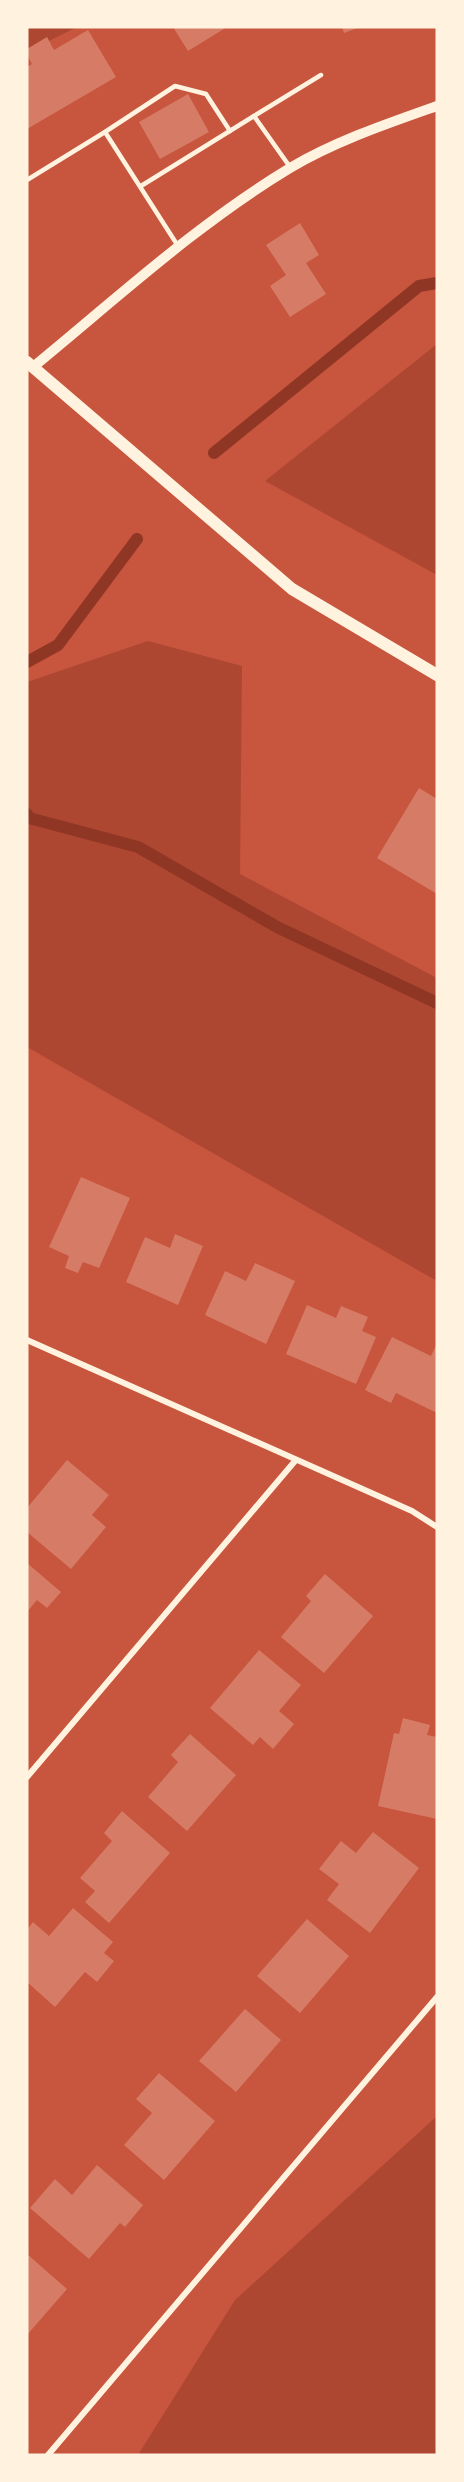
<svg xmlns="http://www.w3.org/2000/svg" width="464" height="2482" viewBox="0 0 464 2482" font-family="'Golos Text',sans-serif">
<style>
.green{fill:#ae4732}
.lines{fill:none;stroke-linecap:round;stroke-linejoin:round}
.stream{stroke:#8f3625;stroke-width:12}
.building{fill:#d67c66}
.service{stroke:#fff3e0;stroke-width:4.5}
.minor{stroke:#fff3e0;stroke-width:6}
.tertiary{stroke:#fff3e0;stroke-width:10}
.secondary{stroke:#fff3e0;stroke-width:12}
</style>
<rect width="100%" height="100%" fill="#c8553d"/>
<g class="green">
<path d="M27,27h50l-50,25z"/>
<path d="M437,344v231l-172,-94z"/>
<path d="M148,641l94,25 -2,208 197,104v303l-410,-234v-365z"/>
<path d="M437,2116v339h-299l97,-155z"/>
</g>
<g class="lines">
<g class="stream">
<path d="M214,453l205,-167 18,-3"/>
<path d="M27,662l31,-17 79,-106"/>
<path d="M27,814l2,4 109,29 139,80 160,76"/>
</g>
</g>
<g class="building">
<path d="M173,27h54l-39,24z"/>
<path d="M342,27h18l-16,6z"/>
<path d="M88,30l28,47 -89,52v-62l5,-3 -5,-9v-6l20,-12 7,13z"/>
<path d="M188,94l21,38 -49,27 -21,-37z"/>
<path d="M300,223l19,32 -13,8 20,31 -36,23 -20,-31 16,-11 -20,-30z"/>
<path d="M419,788l18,11v95l-60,-36z"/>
<path d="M81,1177l49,21 -31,70 -16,-6 -5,11 -13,-5 4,-12 -20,-9z"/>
<path d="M175,1234l28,12 -25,59 -52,-23 19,-45 25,11z"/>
<path d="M255,1263l40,18 -29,63 -61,-29 20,-44 21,10z"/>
<path d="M307,1305l29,13 5,-12 27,11 -6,14 14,6 -20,47 -70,-30z"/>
<path d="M392,1337l39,19 6,-13v70l-41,-20 -5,10 -26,-13z"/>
<path d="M67,1460l42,35 -17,20 14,12 -35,42 -44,-37v-24z"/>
<path d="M27,1563l34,29 -14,16 -10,-8 -10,12z"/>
<path d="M325,1574l48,42 -49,57 -43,-36 30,-36 -5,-5z"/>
<path d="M259,1650l42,35 -22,26 15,13 -21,25 -13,-12 -7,8 -43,-37z"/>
<path d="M403,1718l27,7 -3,10 10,2v82l-59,-13 16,-73 5,1z"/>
<path d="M190,1734l46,41 -49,56 -39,-34 30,-35 -7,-7z"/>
<path d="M122,1811l48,42 -61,70 -24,-21 10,-11 -15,-13 32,-37 -8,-8z"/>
<path d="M373,1832l46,36 -49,65 -43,-33 12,-16 -20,-15 22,-28 15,12z"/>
<path d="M73,1908l40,34 -9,11 10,8 -17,21 -12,-10 -30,35 -28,-25v-52l6,-8 16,14z"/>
<path d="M307,1919l42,37 -49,57 -43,-37z"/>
<path d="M245,2009l36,31 -45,52 -37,-31z"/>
<path d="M159,2073l56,48 -51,59 -40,-35 28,-32 -16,-14z"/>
<path d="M97,2165l46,40 -18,22 -5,-4 -31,36 -59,-51 25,-29 17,16z"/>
<path d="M27,2254l40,35 -40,46z"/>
</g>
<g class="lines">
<g class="service">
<path d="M254,116l67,-41"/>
<path d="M105,132l70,-46 31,8 24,37"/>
<path d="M27,180l78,-48 73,114"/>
<path d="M141,186l113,-70 36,51"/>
</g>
<g class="minor">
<path d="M27,1340l385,171 25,16"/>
<path d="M27,1777l268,-316"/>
<path d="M48,2455l389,-458"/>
</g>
<path class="tertiary" d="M33,367c83,-68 164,-143 257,-199 46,-27 96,-44 147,-62"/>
<path class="secondary" d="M27,362l265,227 145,86"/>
</g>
<rect width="464" height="2482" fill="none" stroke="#fff3e0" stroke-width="57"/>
</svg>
